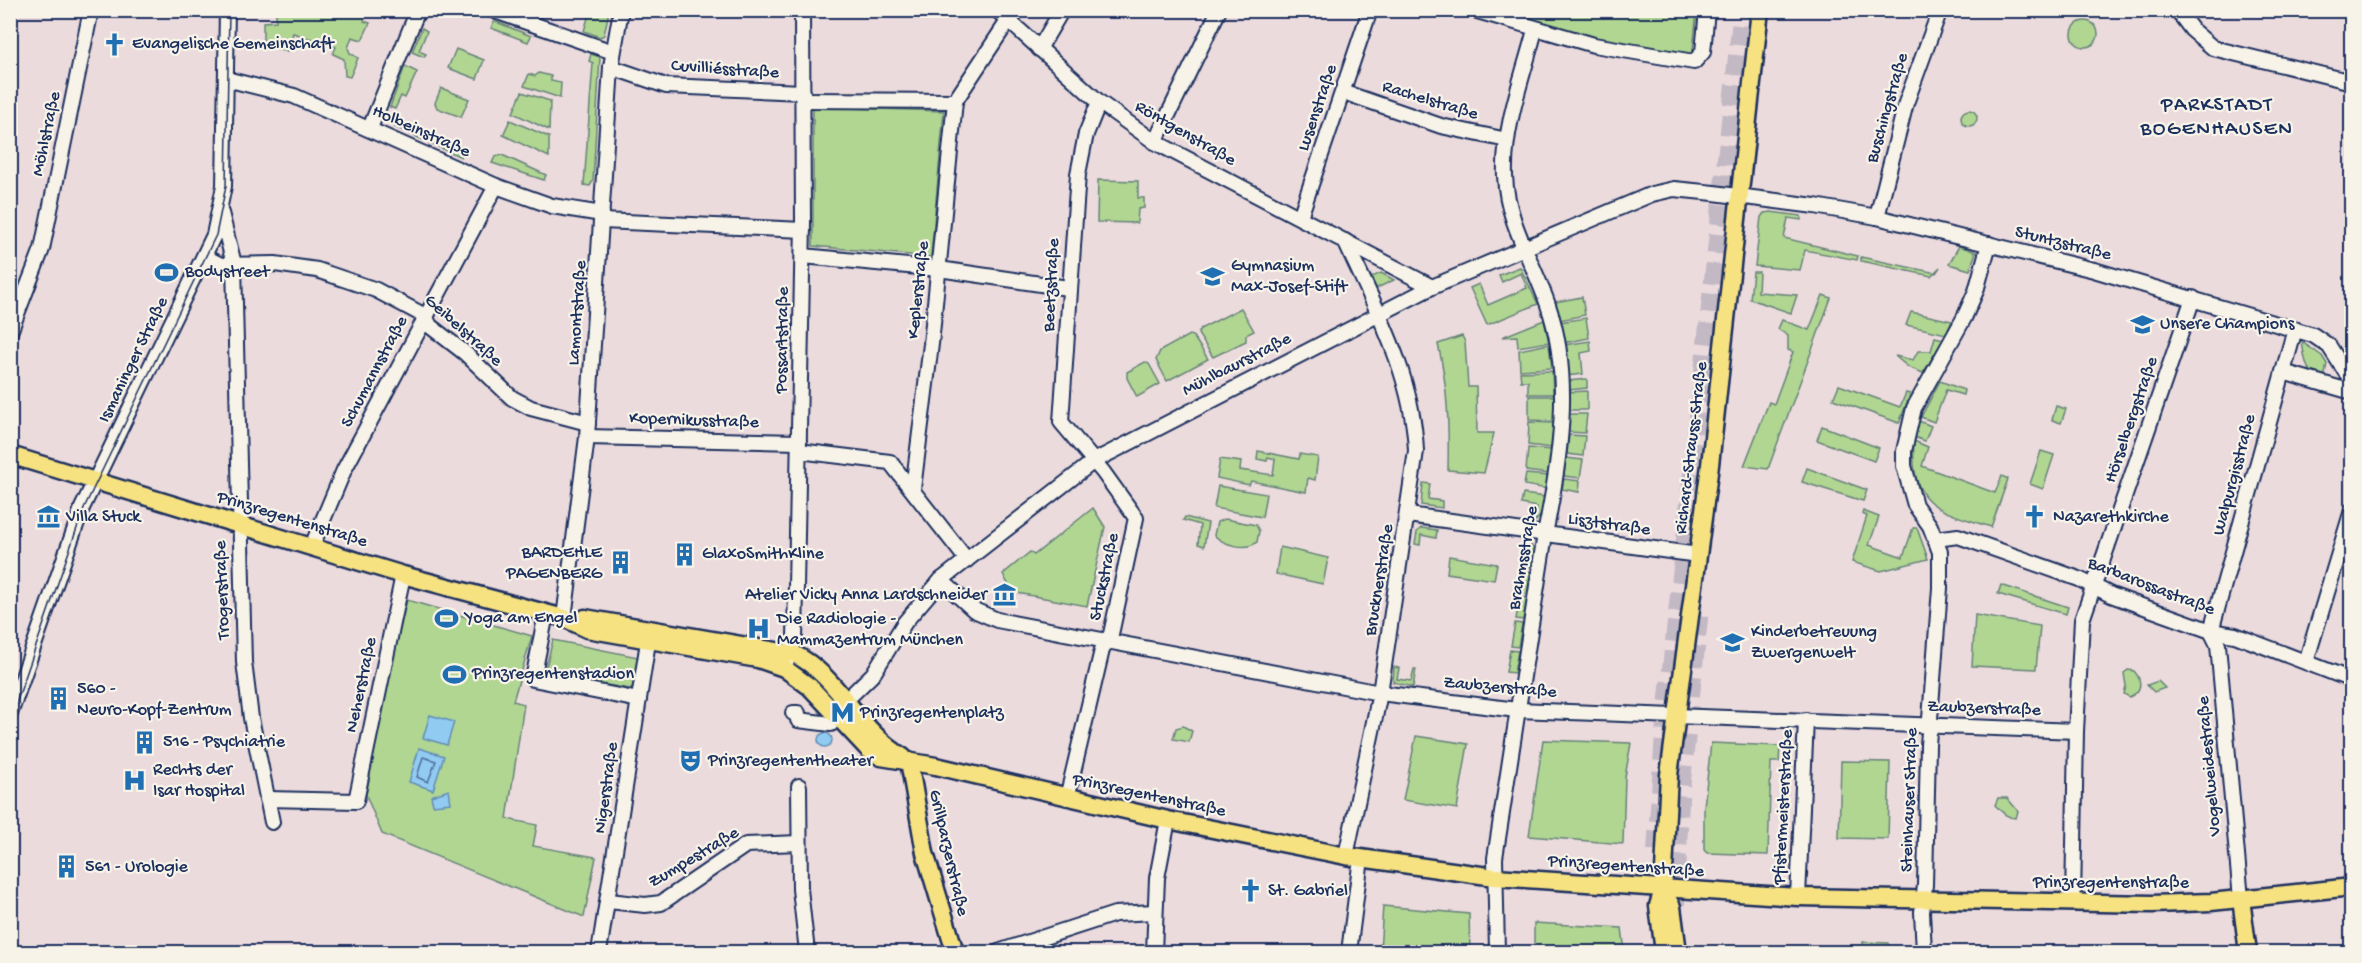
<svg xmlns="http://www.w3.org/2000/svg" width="2362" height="963" viewBox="0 0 2362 963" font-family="'Gochi Hand',sans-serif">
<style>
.green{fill:#b0d692;stroke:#668278;stroke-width:1.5}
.water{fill:#92cbf1;stroke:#628db6;stroke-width:1.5}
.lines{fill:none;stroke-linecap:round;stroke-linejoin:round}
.shore{stroke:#4b6d99;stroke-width:1.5}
.highway-tunnel{stroke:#c2b9c4;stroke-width:20;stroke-dasharray:20 10;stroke-linecap:butt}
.minor-casing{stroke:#1b2f5e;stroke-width:18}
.major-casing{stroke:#1b2f5e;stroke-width:21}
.minor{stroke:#f7f3e8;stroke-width:14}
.major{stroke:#f7e281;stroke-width:16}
.tram{stroke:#1b2f5e;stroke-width:1.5}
.labels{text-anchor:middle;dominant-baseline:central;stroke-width:4.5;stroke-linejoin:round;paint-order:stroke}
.poi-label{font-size:18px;fill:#1b2f5e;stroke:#f7f3e8;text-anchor:start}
.street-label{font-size:18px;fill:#1b2f5e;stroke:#f7f3e8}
.quarter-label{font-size:21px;letter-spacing:1.5px;fill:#1b2f5e;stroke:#f7f3e8}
</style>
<rect width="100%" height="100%" fill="#ecdbdd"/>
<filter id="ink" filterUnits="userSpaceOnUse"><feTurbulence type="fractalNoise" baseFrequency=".0167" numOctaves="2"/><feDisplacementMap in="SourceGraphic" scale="12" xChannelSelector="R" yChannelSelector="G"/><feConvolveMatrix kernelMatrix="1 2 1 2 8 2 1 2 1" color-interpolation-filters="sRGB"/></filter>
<g filter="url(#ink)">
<g class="green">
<path d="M368,10l-4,11 6,2 -8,17 -10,-3 -4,11 2,5 8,5 -8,19 -5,-1 -1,-17 -11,-5 3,-7 -43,-14 -6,18 -24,-6v-23l13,-1v-10z"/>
<path d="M590,11h19l-5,24 -4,2 -16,-6z"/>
<path d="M1488,11h209l-5,49 -91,-16z"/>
<circle cx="2085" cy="34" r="13"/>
<path d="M494,21l37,15 -3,6 -37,-14z"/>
<path d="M422,28l5,3 -8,20 7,3 -2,3 -12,-5z"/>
<path d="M456,49l28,11 -7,19 -29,-11z"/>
<path d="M591,54l9,3 -7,124 -3,5 -6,-1 9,-122 -4,-2z"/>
<path d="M405,66l12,6 -12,26 -4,-2 -6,13 -5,-2z"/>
<path d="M539,73l12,3v5l10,2 -1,15 -36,-12 5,-12 6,2z"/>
<path d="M441,88l28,11 -8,18 -24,-9 -2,-5z"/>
<path d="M522,92l28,9 -1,29 -36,-17z"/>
<path d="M813,107l131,4 -13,146 -118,-11z"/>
<circle cx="1969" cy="118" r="8"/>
<path d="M397,120l69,29 -5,8 -66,-30z"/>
<path d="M510,120l39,17v20l-46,-22z"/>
<path d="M502,155l44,20 -2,5 -52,-17 3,-6z"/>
<path d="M1098,180l40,1v17h6v10l-6,1 -1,14 -40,-1z"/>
<path d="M1771,212l30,4v4l-13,-2 -4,20 74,18 -1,4 -52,-10 -5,20 -45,-4 6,-49 3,-4z"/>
<path d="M1959,246l17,6 -6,18 -21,-6z"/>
<path d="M1861,257l75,16 4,-6 -9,9 -70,-15z"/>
<path d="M1520,267l18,37 -51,21 -17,-37 9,-4 9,21 39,-17 -6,-15 -19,9 -3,-7z"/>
<path d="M1753,272h6l-1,20 39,3 -6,18 -41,-14z"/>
<path d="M1381,273l13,7 -19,9 -5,-11z"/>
<path d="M1823,295l8,3 -63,171 -24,-3 25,-64 5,2 19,-52 -5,-2v-14l-10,-7 4,-9 27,10z"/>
<path d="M1582,297l3,18 -25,5 -5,-18z"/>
<path d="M1241,308l13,23 -8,4v6l-33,16 -15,-23 2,-5z"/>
<path d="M1911,312l41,9 -6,13 -40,-9z"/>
<path d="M1586,318l3,20 -26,5 -3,-21z"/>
<path d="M1544,320l5,22 -31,5 -1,-11 -15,1z"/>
<path d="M1189,335l4,1 15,23 -41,22 -11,-21 4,-9z"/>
<path d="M1462,336l3,6 3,45h8l1,46h17l-10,40 -36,-3c1,-44 0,-83 -10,-126z"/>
<path d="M1935,337l9,2 -21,34 -15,-6 -13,-11 18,4 5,-9h13z"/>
<path d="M1590,341l1,10 -10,2 2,21 -17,2 -2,-31z"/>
<path d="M2302,342l20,14 5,8 -3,15c-19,-3 -19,-21 -22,-37z"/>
<path d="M1549,344l3,24 -32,2 -1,-20z"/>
<path d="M1145,362l4,2 11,20 -23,13 -10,-19v-6z"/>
<path d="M1552,371l1,23h-25v-13h-7l-1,-9z"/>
<path d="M1587,379v9l-19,2v-9z"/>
<path d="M1940,381l24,9 -1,5 -17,-5 -12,32 -13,-5z"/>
<path d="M1839,385l61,22 6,-14 4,1 -11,29 -66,-24z"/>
<path d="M1587,391v19h-18v-18z"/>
<path d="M1529,396h25v25l-25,-1z"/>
<path d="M2056,406l10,3 -5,14 -9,-3z"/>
<path d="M1568,414h19l-2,19 -17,-1z"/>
<path d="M1919,421l12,5 -6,15 -11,-4z"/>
<path d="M1529,422l25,1 -2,25 -24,-3z"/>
<path d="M1822,426l57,22 -5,13 -57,-21z"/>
<path d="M1569,435l16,1 -2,20 -16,-2z"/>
<path d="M1914,441l14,6 -6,19 73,27 7,-17 6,3 -17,48c-54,-17 -81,-20 -77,-86z"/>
<path d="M1528,448l24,2 -3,24 -23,-3z"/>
<path d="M1258,451l41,8 1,-5 18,3 -3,23 -7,-2 -2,14 -55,-11 -2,4 -32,-7 3,-19 21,3 -1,8 33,5 2,-16 -7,-2 -1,4 -10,-2z"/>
<path d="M2041,451l13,4 -11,34 -13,-5z"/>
<path d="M1566,458l17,2 -3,18 -16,-2z"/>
<path d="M1807,468l60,22 -4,11 -61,-19z"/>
<path d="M1526,474l23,2 -2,13 -23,-4z"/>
<path d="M1564,479l16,2 -1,11 -17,-3z"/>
<path d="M1423,483l7,1 -2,15 14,2v7l-21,-3z"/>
<path d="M1218,486l48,8 -4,23 -48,-9z"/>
<path d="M1523,494l22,3 -2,16 -8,9 2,-15 -16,-3z"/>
<path d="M1093,508l12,19 -18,79 -75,-14 -9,-18 27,-22 4,3z"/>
<path d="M1863,511l16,6 -10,28 34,12 10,-29h4l11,31 -47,12 -29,-9 15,-46 -5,-2z"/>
<path d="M1185,517l23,6 -4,23 -6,-2 2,-19 -17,-5z"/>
<path d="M1225,519l31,6 3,6 -2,11c-10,9 -34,3 -43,-7l3,-13z"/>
<path d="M1421,528l16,2 -1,8 -15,-3 -1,10 -5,-1 2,-12z"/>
<path d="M1529,543l6,7 -3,17 -7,-1z"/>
<path d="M1280,547l48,11 -5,26 -47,-10z"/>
<path d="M1449,556l48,8 -3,16 -47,-7z"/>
<path d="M1524,570l7,2 -4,22 -7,-1z"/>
<path d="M2001,585l67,22 -2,7 -68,-20z"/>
<path d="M1520,597l7,1 -4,22 -7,-1z"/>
<path d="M407,600l125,36 -19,65 11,3 -17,115 30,6 -4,21 63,11 -12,60 -202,-83 -16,-39 21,-114z"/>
<path d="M1975,615l65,11 -4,43 -64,-3z"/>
<path d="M1515,623l7,1 -4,23 -7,-1z"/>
<path d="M553,640l85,17 -5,29 -3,3 -86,-15z"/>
<path d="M1510,650l8,1 -4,22 -8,-1z"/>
<path d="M1394,667l5,1 -2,11 14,2 3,-12h2l-3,18 -20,-5z"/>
<path d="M2128,670l6,1c9,10 8,21 -5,26l-5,-3 2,-8 -2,-13z"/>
<path d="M2158,681l7,7 -11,4 -7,-7z"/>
<path d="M1183,726l9,5 -3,11 -16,-3 3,-11z"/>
<path d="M1416,736l52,8 -11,65 -54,-9z"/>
<path d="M1543,740l88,3 -6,34 -2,67 -94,-8z"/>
<path d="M1711,743l69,3 -1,16h-8l-3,93 -61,-2 -3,-3v-43z"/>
<path d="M1841,761l49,1 -2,77 -49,-1z"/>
<path d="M1998,798h9l11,13 -2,7c-9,0 -14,-6 -21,-13z"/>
<path d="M1383,906l86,8 1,38h-90z"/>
<path d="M1534,923l88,5 3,24h-91z"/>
<path d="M1863,942l25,1 1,9h-55v-2l29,1z"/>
<path d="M1737,949l66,1v2h-65z"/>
</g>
<g class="water">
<path d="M430,715l24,7 -7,23 -24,-7z"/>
<circle cx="825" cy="740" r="7"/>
<path d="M419,748l25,8 -11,34 -24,-8z"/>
<path d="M449,790l2,13 -18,2 -2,-9z"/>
</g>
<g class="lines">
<path class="shore" d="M423,757l13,4 -8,21 -11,-5z"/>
<g class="highway-tunnel">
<path d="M1657,851l8,-117 78,-724"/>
<path d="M1675,905l4,-105 20,-191"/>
</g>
<defs>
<g id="minor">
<path d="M492,10l121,42"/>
<path d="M997,10l102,92 56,40 277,145"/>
<path d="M1474,10l120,35 100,17 9,-10 4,-42"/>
<path d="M2177,10l15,20 21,18 139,34"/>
<path d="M1039,49l23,-39"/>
<path d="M611,67l55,19 137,6"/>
<path d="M226,79l68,17 202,90 56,20 50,8"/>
<path d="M1343,92l98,34 66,14"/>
<path d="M804,100l151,1"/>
<path d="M370,128l48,-118"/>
<path d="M1155,142l64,-132"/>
<path d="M221,213l13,51 10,398 7,56 21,104"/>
<path d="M1300,217l70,-207"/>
<path d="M1877,217l29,-114 34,-93"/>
<path d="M602,221l201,9"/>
<path d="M1345,241c31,68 68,134 71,210l-36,242 -34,163"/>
<path d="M803,256l136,13 129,19"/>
<path d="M205,257l16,8 54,-1 42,6 59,20 49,26 5,10 35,27 47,45 19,10 57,15"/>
<path d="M10,332l32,-83 49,-239"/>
<path d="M2283,372l69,20"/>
<path d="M587,437l212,5"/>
<path d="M799,451l91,11 77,98"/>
<path d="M913,489l18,-145 24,-243 53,-80"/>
<path d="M1408,515l290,40"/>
<path d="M1936,539l22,-3 121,43 32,16 100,36 24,4 117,45"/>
<path d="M312,546l32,-76 152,-284"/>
<path d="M941,580l33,30 23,10 383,73 137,17 559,21"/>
<path d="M546,614l-13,65 106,21"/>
<path d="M564,618l23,-181 24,-370 10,-57"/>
<path d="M787,661l8,-22 8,-417 -1,-212"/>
<path d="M2306,662l46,-152"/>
<path d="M839,707l34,-33 32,-52 36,-42 153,-119 338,-174 220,-93 22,-5 40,4 101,13 62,11 217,53 219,65 16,11 23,36"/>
<path d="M793,713h5v7l33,4"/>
<path d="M10,714l72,-206 132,-273 10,-49 3,-176"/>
<path d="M799,786l1,103 7,63"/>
<path d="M1067,798l35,-148 9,-16 25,-116 -33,-46 -42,-50 17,-248 8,-40 13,-32"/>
<path d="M267,799l89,2 47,-226"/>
<path d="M1798,897l8,-177"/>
<path d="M2241,899l-23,-254 -7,-14 84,-302"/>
<path d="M609,901l36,4 16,-2 85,-58 53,-2"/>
<path d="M2073,903l3,-172 6,-111 111,-322"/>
<path d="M599,952l48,-304 7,-17"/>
<path d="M998,952l117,-38 40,-2"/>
<path d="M1154,952l3,-74 11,-58"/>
<path d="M1349,952l12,-94"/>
<path d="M1497,952l-2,-94 50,-324c15,-73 28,-157 3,-229 -15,-44 -41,-82 -43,-129 -2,-48 18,-100 30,-146"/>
<path d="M1924,952l-2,-40 3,-27 3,-140 12,-157v-36l-10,-26 -15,-21 -11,-39v-15l10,-43 50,-90 12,-27 13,-47"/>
</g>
<g id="major">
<path d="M10,455l393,120 161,43 23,11 171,30 26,9 26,19 59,63 12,7 55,9 232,54 178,36 149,21 303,20 354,7 59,-2 141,-15"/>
<path d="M585,618l209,36c44,21 65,78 109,103"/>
<path d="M909,761l16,92 30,99"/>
<path d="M1663,890l9,17 6,45"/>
<path d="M2241,899l7,53"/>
<path d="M1664,952l-6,-46 5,-16 6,-115 41,-310 50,-455"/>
</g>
</defs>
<use href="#minor" class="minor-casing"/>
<use href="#major" class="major-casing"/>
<use href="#minor" class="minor"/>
<use href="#major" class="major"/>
<path class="tram" d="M10,721l74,-213 132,-273 10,-49 3,-176"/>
</g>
</g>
<defs>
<symbol id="church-bare" viewBox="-9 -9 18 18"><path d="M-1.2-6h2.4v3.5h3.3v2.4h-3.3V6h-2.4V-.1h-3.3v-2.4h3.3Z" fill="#1f6fb2" stroke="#f7f3e8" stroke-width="2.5" paint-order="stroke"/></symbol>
<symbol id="stadium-bare" viewBox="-9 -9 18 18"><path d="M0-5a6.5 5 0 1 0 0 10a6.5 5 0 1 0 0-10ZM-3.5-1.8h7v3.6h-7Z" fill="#1f6fb2" stroke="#f7f3e8" stroke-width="2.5" paint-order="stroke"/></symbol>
<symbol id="school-bare" viewBox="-9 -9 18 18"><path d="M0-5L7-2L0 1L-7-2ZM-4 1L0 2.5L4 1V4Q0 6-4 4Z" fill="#1f6fb2" stroke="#f7f3e8" stroke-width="2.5" paint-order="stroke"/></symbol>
<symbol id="museum-bare" viewBox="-9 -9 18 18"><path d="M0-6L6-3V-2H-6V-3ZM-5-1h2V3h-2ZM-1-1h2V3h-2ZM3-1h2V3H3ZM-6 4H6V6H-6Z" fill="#1f6fb2" stroke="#f7f3e8" stroke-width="2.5" paint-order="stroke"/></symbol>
<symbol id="building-bare" viewBox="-9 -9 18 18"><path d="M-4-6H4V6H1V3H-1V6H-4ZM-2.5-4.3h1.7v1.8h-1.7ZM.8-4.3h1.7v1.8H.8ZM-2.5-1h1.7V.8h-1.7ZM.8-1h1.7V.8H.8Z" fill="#1f6fb2" stroke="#f7f3e8" stroke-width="2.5" paint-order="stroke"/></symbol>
<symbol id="hospital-bare" viewBox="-9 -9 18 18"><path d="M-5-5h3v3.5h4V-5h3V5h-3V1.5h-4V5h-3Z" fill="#1f6fb2" stroke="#f7f3e8" stroke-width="2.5" paint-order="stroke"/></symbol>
<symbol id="metro-bare" viewBox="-9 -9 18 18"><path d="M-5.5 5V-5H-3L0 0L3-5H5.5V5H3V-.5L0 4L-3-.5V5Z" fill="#1f6fb2" stroke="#f7f3e8" stroke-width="2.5" paint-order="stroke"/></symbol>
<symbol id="theatre-bare" viewBox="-9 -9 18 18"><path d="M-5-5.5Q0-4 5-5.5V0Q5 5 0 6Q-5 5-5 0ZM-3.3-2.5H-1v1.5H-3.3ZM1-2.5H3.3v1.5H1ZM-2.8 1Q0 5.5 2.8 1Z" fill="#1f6fb2" stroke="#f7f3e8" stroke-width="2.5" paint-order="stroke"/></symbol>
</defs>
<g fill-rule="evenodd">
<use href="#church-bare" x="98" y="28" width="33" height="33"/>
<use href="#stadium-bare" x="150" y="256" width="33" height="33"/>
<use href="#school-bare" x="1196" y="260" width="33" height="33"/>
<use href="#school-bare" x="2126" y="308" width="33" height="33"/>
<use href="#museum-bare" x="32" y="500" width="33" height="33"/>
<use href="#church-bare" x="2018" y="500" width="33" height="33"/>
<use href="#building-bare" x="668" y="538" width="33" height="33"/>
<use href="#building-bare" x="604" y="546" width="33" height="33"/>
<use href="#museum-bare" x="988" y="578" width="33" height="33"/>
<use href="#stadium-bare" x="430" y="602" width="33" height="33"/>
<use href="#hospital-bare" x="742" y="612" width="33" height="33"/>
<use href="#school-bare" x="1716" y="626" width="33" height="33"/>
<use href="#stadium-bare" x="438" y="658" width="33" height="33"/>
<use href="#building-bare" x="42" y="682" width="33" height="33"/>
<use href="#metro-bare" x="826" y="696" width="33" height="33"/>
<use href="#building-bare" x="128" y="726" width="33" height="33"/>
<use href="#theatre-bare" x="674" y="744" width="33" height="33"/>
<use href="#hospital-bare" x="118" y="764" width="33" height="33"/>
<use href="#building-bare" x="50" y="850" width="33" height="33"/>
<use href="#church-bare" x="1234" y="874" width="33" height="33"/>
</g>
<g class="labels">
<g class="poi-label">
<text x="132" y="44">Evangelische Gemeinschaft</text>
<text x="1231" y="266">Gymnasium<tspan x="1231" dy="21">Max-Josef-Stift</tspan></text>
<text x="185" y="272">Bodystreet</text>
<text x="2160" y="324">Unsere Champions</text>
<text x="66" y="517">Villa Stuck</text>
<text x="2053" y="517">Nazarethkirche</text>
<text x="602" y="553" text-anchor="end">BARDEHLE<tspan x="602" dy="21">PAGENBERG</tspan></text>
<text x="702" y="554">GlaxoSmithKline</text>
<text x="987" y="595" text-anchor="end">Atelier Vicky Anna Lardschneider</text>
<text x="465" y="618">Yoga am Engel</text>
<text x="777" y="619">Die Radiologie -<tspan x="777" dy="21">Mammazentrum München</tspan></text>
<text x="1751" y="632">Kinderbetreuung<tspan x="1751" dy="21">Zwergenwelt</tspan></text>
<text x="472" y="674">Prinzregentenstadion</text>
<text x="77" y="689">560 -<tspan x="77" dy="21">Neuro-Kopf-Zentrum</tspan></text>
<text x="860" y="713">Prinzregentenplatz</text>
<text x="163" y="742">516 - Psychiatrie</text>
<text x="708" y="761">Prinzregententheater</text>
<text x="153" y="770">Rechts der<tspan x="153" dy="21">Isar Hospital</tspan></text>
<text x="85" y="867">561 - Urologie</text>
<text x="1268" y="891">St. Gabriel</text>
</g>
<g class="street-label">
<text transform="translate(725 70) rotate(4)">Cuvilliésstraße</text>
<text transform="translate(1430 101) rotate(17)">Rachelstraße</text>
<text transform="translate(1318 108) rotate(-71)">Lusenstraße</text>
<text transform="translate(1888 108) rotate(-74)">Buschingstraße</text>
<text transform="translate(421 132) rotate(24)">Holbeinstraße</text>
<text transform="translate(47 134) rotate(-78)">Möhlstraße</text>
<text transform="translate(1185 134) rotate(30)">Röntgenstraße</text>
<text transform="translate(2063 244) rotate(14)">Stuntzstraße</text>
<text transform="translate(1052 285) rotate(-87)">Beetzstraße</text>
<text transform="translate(919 290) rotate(-84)">Keplerstraße</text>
<text transform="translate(578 313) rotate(-86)">Lamontstraße</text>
<text transform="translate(463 331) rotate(42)">Geibelstraße</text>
<text transform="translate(783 340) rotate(-89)">Possartstraße</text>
<text transform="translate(134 360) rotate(-64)">Ismaninger Straße</text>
<text transform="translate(1237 365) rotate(-27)">Mühlbaurstraße</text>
<text transform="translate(375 372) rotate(-62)">Schumannstraße</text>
<text transform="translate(2132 420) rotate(-71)">Hörselbergstraße</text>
<text transform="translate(694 421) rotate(2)">Kopernikusstraße</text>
<text transform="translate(1692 448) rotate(-83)">Richard-Strauss-Straße</text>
<text transform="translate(2235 475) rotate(-75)">Walpurgisstraße</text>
<text transform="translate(292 520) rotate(17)">Prinzregentenstraße</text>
<text transform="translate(1609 525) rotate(8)">Lisztstraße</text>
<text transform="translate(1524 558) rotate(-80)">Brahmsstraße</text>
<text transform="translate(1105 577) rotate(-78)">Stuckstraße</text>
<text transform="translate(1380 580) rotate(-81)">Brucknerstraße</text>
<text transform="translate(2151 587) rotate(21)">Barbarossastraße</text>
<text transform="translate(223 590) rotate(-92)">Trogerstraße</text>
<text transform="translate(362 685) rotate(-78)">Neherstraße</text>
<text transform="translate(1500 688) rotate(5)">Zaubzerstraße</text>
<text transform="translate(1984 709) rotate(2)">Zaubzerstraße</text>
<text transform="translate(2210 766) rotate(-95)">Vogelweidestraße</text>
<text transform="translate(607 788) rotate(-82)">Nigerstraße</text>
<text transform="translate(1149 796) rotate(12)">Prinzregentenstraße</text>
<text transform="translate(1910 800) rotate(-88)">Steinhauser Straße</text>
<text transform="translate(1784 807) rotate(-87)">Pfistermeisterstraße</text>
<text transform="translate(948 853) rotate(77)">Grillparzerstraße</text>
<text transform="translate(694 858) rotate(-31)">Zumpestraße</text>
<text transform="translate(1626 867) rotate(4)">Prinzregentenstraße</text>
<text x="2111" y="883">Prinzregentenstraße</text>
</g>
<g class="quarter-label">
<text x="2217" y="106">PARKSTADT<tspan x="2217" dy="24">BOGENHAUSEN</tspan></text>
</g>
</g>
<rect width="2362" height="963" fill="none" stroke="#f7f3e8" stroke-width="36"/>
<rect x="18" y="18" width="2326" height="927" fill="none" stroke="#1b2f5e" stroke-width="2" filter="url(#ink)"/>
</svg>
